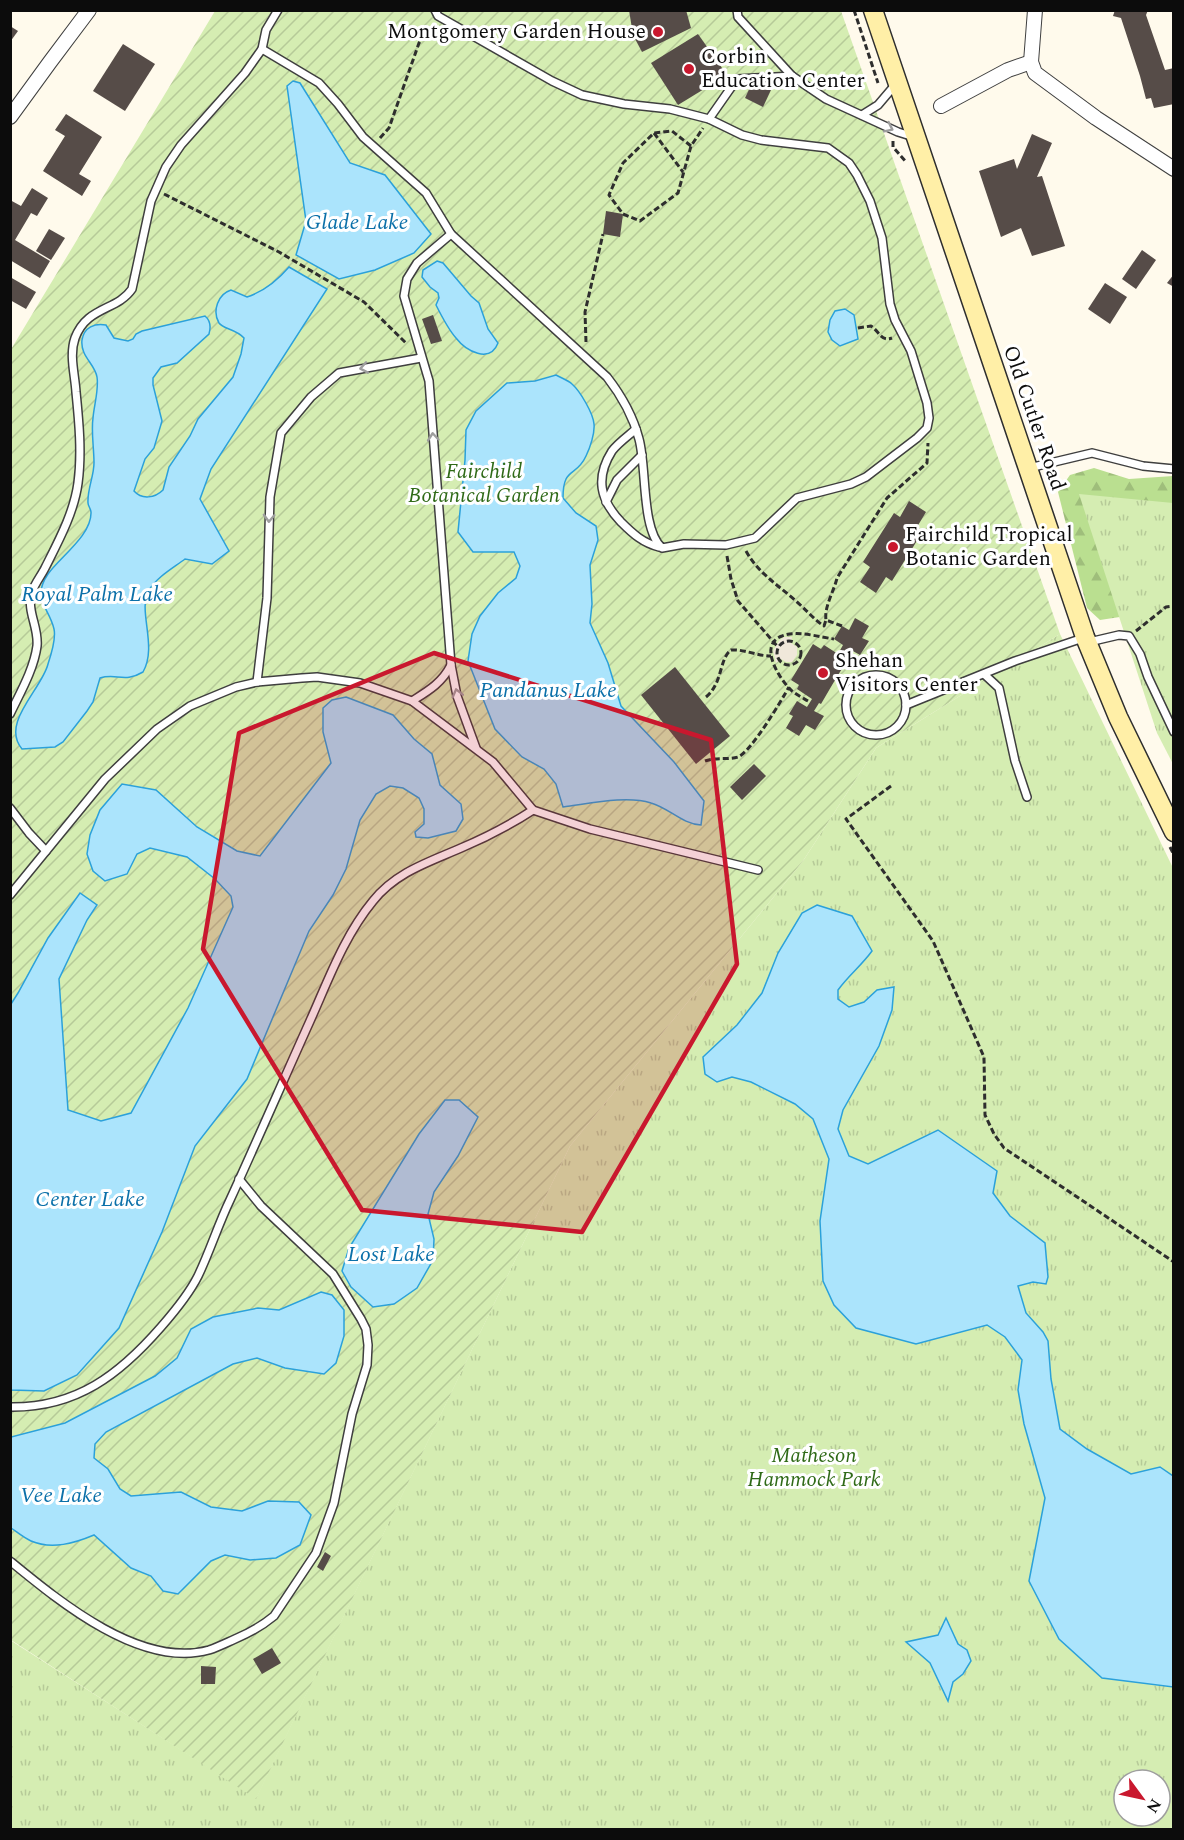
<svg xmlns="http://www.w3.org/2000/svg" width="1184" height="1840" viewBox="0 0 1184 1840" font-family="Spectral,serif">
<style>
.forest{fill:url(#forest-firs)}
.park{fill:url(#park-tufts);fill-rule:evenodd}
.garden{fill:url(#garden-furrows)}
.plaza{fill:#f0e8da}
.water{fill:#abe4fc;stroke:#2ba1da;stroke-width:1.5}
.building{fill:#564c48}
.lines{fill:none;stroke-linecap:round;stroke-linejoin:round}
.lane-casing{stroke:#3f3f3f;stroke-width:10}
.street-casing{stroke:#3f3f3f;stroke-width:16}
.secondary-casing{stroke:#2e2e2e;stroke-width:21}
.path{stroke:#2e2e2e;stroke-width:3;stroke-dasharray:6 3;stroke-linecap:butt}
.lane{stroke:#fff;stroke-width:7}
.street{stroke:#fff;stroke-width:14}
.secondary{stroke:#ffefa7;stroke-width:18}
.oneway{stroke:#9e9e9e}
.marked{fill:#c9182e;fill-opacity:0.2;stroke:#c9182e;stroke-width:4.5;stroke-linejoin:round}
.poi-dot{fill:#c9182e;stroke:#fff;stroke-width:2}
.labels{text-anchor:middle;dominant-baseline:central;stroke-width:6;stroke-linejoin:round;paint-order:stroke}
.poi-label{font-size:21px;fill:#0c0c0c;stroke:#fff;text-anchor:start}
.street-label{font-size:21px;fill:#0c0c0c;stroke:#fff}
.park-label{font-size:21px;font-style:italic;fill:#2f6a17;stroke:#fff}
.water-label{font-size:22px;font-style:italic;fill:#0b70a9;stroke:#fff}
</style>
<defs>
<pattern id="forest-firs" width="22" height="20" patternUnits="userSpaceOnUse" patternTransform="scale(1.5)"><rect width="22" height="20" fill="#badf90"/><path d="M5 1l3.5 6h-7zM16 11l3.5 6h-7z" fill="#9fbe7b"/></pattern>
<pattern id="park-tufts" width="24" height="20" patternUnits="userSpaceOnUse" patternTransform="scale(1.5)"><rect width="24" height="20" fill="#d5edb2"/><path d="M3 7l-1-3M5 7V3M7 7l1-3M15 17l-1-3M17 17v-4M19 17l1-3" fill="none" stroke="#b6ca98"/></pattern>
<pattern id="garden-furrows" width="10" height="10" patternUnits="userSpaceOnUse" patternTransform="scale(1.5)"><rect width="10" height="10" fill="#d5edb2"/><path d="M-1 1l2-2M0 10L10 0M9 11l2-2" fill="none" stroke="#b6ca98"/></pattern>
</defs>
<rect width="100%" height="100%" fill="#fffaec"/>
<path class="forest" d="M1094,468l35,11 44,-3v137l-40,2 -33,5 -13,-12 -29,-116 12,-17z"/>
<g class="park">
<path d="M1079,494l94,9v261l-16,-31z"/>
<path d="M1060,634l113,234v961h-1162l-1,-189 246,158 314,-652 233,-285 73,-113zM1124,1780h36v36h-36z"/>
</g>
<path class="garden" d="M215,11h626l219,623 -184,114 -73,113 -233,285 -314,653 -245,-159 -1,-1289z"/>
<path class="plaza" d="M784,637h8l-1,6 6,4v8l-5,7h-6l-5,-3 -5,4 -3,-12 6,-10z"/>
<g class="water">
<path d="M293,81l7,2 50,80 35,12 46,59 -17,19 -39,17 -36,9 -43,-24 10,-34 -19,-135z"/>
<path d="M437,261l6,2 28,33 8,7 9,26 10,14c-8,21 -32,8 -42,-5 -8,-9 -14,-21 -20,-33l3,-7 -1,-5 -8,-6 -8,-10 1,-7z"/>
<path d="M289,267l38,22 -116,180 -11,30 29,52 -17,13 -27,-5c-12,9 -28,18 -36,31 -12,20 9,56 -6,82 -18,11 -27,1 -43,6l-7,24 -6,9 -24,31 -8,5 -33,2c-22,-26 20,-60 26,-85 3,-9 8,-26 6,-35 -5,-22 -23,-30 -6,-55 12,-17 44,-39 43,-62 0,-3 -3,-6 -3,-9 -1,-13 6,-27 6,-40 0,-15 -3,-31 -1,-45 1,-13 6,-28 4,-41 -2,-13 -17,-21 -15,-37 2,-13 13,-17 24,-15l8,13 14,3 5,-2 3,-5 6,-3 63,-15c6,5 6,11 4,18l-32,29 -16,4 -8,11v7l9,36 -8,27 -9,11 -11,32c8,9 21,7 29,-1l6,-23 21,-31 8,-17 35,-42 8,-23 3,-16c-8,-9 -21,-9 -25,-15 -7,-12 -1,-29 12,-33l16,7c18,-6 30,-16 42,-30z"/>
<path d="M845,309l9,6 4,24 -18,7 -8,-6 -4,-8 2,-12 5,-9z"/>
<path d="M556,375c5,3 12,5 16,9 8,7 21,29 22,40 1,9 -4,24 -8,32 -10,22 -23,10 -23,42l13,15 20,13 2,14 -8,25 2,39 -2,19 18,40 13,43 53,56 30,39 -3,24c-19,-1 -32,-17 -50,-22 -25,-8 -63,1 -88,4l-7,-23 -12,-15 -22,-12 -27,-28 -27,-68 4,-27 8,-18 18,-23 18,-15 4,-12 -6,-14h-41l-15,-20 7,-72 1,-30 10,-19 31,-28 28,-2z"/>
<path d="M346,697l47,18 21,24 18,15 8,31 21,19 2,15 -7,12 -28,7 -12,-1 -1,-5 9,-8v-15l-5,-11 -16,-10 -13,-2 -14,8 -16,26 -14,49 -13,26 -24,36 -62,148 -52,67 -33,86 -43,96 -42,47 -33,16 -33,-1v-386l7,-11 30,-55 32,-45 17,12 -10,15 -28,59 9,131 33,11 30,-8 57,-105 45,-101 -2,-11 -16,-17 -28,-22 -37,-9 -13,6 -10,20 -22,7 -12,-10 -6,-17 3,-19 10,-25 22,-26 34,6 41,37 40,24 23,5 71,-93 -8,-31v-24l9,-8z"/>
<path d="M817,905l35,11 20,35c-11,15 -23,24 -34,39v9l11,8 15,-5 13,-12 17,-3 -2,23 -13,36 -36,64 -5,19 11,27 19,8 70,-34 59,41 -4,22 17,23 35,27 3,34 -2,7 -13,-2 -15,4 8,27 17,19 5,9 3,38 9,50 27,20 44,25 29,-7 13,9v211l-71,-9 -43,-39 -30,-58 16,-83 -21,-74 -6,-34 4,-30 -17,-23 -18,-12 -71,19 -60,-16 -22,-23 -11,-24 -3,-60 9,-62 -16,-40 -18,-15 -44,-22 -19,-5 -15,5 -12,-8 -2,-17 34,-32 25,-32 16,-40 24,-40z"/>
<path d="M445,1100h14l19,17 -20,39 -24,36 -6,22 6,25 -1,21 -16,28 -23,16 -21,3 -22,-20 -9,-16 7,-23 70,-114z"/>
<path d="M321,1292l11,3 12,15v26l-8,27 -12,11 -39,-6 -28,-10 -24,6 -127,68 -11,12 -1,14 14,11 12,20 11,7 50,-4 30,15 31,4 26,-10 31,1 12,13 -11,30 -24,13 -26,2 -25,-5 -14,6 -33,33 -15,-3 -12,-15 -20,-8 -37,-33c-19,8 -42,15 -63,6 -7,-3 -14,-9 -20,-13v-91l54,-14 90,-47 22,-18 14,-29 22,-12 45,-9 21,2z"/>
<path d="M946,1618l12,26 9,6 4,11 -8,13 -10,8 -5,19 -18,-38 -24,-21 32,-7z"/>
</g>
<g class="building">
<path d="M629,10h57l5,18 -49,24 -9,-17z"/>
<path d="M1115,10h33l-2,5 19,55 9,-2v36l-20,4 -3,-10 -5,1 -6,-23 -19,-58 -8,-2z"/>
<path d="M10,26l8,5 -8,11z"/>
<path d="M698,34l29,41 -49,30 -27,-42z"/>
<path d="M123,44l32,20 -30,47 -32,-20z"/>
<path d="M753,81l18,9 -8,17 -18,-9z"/>
<path d="M66,114l36,23 -23,37 12,7 -9,15 -39,-25 22,-35 -10,-6z"/>
<path d="M1032,134l20,9 -15,34 5,-1 23,70 -33,10 -11,-28 -20,9 -22,-66 35,-12 3,10z"/>
<path d="M32,188l16,10 -11,18 -6,-3 -16,27 35,21 -10,17 -30,-18v-60l11,6z"/>
<path d="M606,211l17,3 -3,23 -17,-3z"/>
<path d="M49,229l16,9 -14,22 -15,-9z"/>
<path d="M1142,250l14,10 -20,29 -14,-10z"/>
<path d="M1174,274v13l-7,-4z"/>
<path d="M10,277l26,15 -10,17 -16,-9z"/>
<path d="M1105,283l22,14 -17,27 -22,-15z"/>
<path d="M433,315l9,26 -11,3 -9,-25z"/>
<path d="M909,501l17,11 -9,15 6,4 -31,50 -6,-4 -10,16 -16,-11 10,-15 -7,-5 31,-49 6,4z"/>
<path d="M855,618l14,8 -7,12 7,3 -9,14 -9,-5 -5,8 2,1 -13,21 -14,24 -2,-1 -5,8 10,5 -9,14 -9,-5 -7,11 -13,-8 7,-12 -4,-2 8,-13 10,6 5,-8 -15,-10 2,-4 -8,-5 22,-36 8,5 3,-4 14,9 5,-9 -9,-6 8,-13 7,4z"/>
<path d="M675,667l55,69 -34,28 -55,-69z"/>
<path d="M754,764l12,12 -24,24 -12,-13z"/>
<path d="M325,1552l6,4 -8,15 -6,-4z"/>
<path d="M272,1648l9,15 -19,11 -9,-15z"/>
<path d="M201,1666l15,1 -1,17h-14z"/>
</g>
<g class="lines">
<defs>
<g id="lane">
<path d="M737,10l1,7 54,59 34,23 72,33 16,5"/>
<path d="M262,49l57,34 19,21 25,33 63,56 25,41 156,143c14,18 26,39 32,62 8,29 2,90 23,109l22,-4 42,1 29,-7 42,-40 54,-14 15,-7 51,-39 10,-10 2,-10 -2,-15 -16,-52 -16,-31 -5,-16 -8,-66 -12,-37 -13,-26 -8,-12 -21,-15 -67,-8 -19,-5 -33,-16 -39,-10 -46,-5 -42,-9 -30,-14 -114,-65 -3,-6"/>
<path d="M862,115l16,-10 17,-20"/>
<path d="M709,119l28,-40 55,-3"/>
<path d="M451,234l-34,29 -10,16 -3,17 25,85 22,284 6,31 19,52"/>
<path d="M636,429c-8,7 -18,14 -24,22 -17,27 -12,49 9,71 12,12 22,21 38,25"/>
<path d="M1029,468l63,-15 51,13 31,3"/>
<path d="M606,502l11,-22 25,-25"/>
<path d="M1089,642l30,-7 10,1 11,18 8,23 26,55"/>
<path d="M985,675l14,13 16,73 12,36"/>
<circle cx="876" cy="705" r="30"/>
<path d="M257,682l10,-84 3,-101 11,-64 30,-36 28,-24 82,-15"/>
<path d="M412,701c16,-10 30,-18 39,-36"/>
<path d="M906,705l109,-44 68,-23"/>
<path d="M10,714c10,-21 24,-45 27,-68 2,-19 -11,-35 -5,-54 3,-9 9,-16 13,-24 13,-26 29,-55 33,-85 4,-30 1,-61 -2,-91 -1,-17 -7,-37 -1,-54 12,-32 42,-27 57,-49l19,-88 15,-34 15,-22 64,-72 17,-24 4,-19 12,-20"/>
<path d="M10,808l19,25 17,18"/>
<path d="M10,895l95,-116 52,-50 33,-23 46,-19 21,-5 45,-4 15,-1 43,6 52,18 81,61 40,48 57,19 168,41"/>
<path d="M10,1407c67,1 110,-33 151,-80 14,-16 28,-33 37,-51 12,-25 20,-51 32,-76 27,-59 53,-119 80,-179 18,-40 34,-85 63,-120 23,-29 56,-39 88,-53 26,-11 49,-23 72,-38"/>
<path d="M10,1561c50,41 131,108 199,89 9,-3 17,-7 26,-11 14,-6 27,-13 39,-23l42,-63 18,-50 18,-89 15,-49 1,-20 -2,-16 -5,-10 -28,-45 -72,-68 -22,-27"/>
</g>
<g id="street">
<path d="M1035,10l-4,52 4,11 61,45 78,51"/>
<path d="M941,106l67,-36 23,-8"/>
<path d="M10,117l40,-55 39,-52"/>
</g>
<path id="secondary" d="M873,10l212,627 33,80 56,115"/>
</defs>
<use href="#lane" class="lane-casing"/>
<use href="#street" class="street-casing"/>
<use href="#secondary" class="secondary-casing"/>
<g class="path">
<path d="M854,10l24,73"/>
<path d="M654,133l29,39"/>
<path d="M380,138l9,-10 30,-85 13,-18"/>
<path d="M893,141v6l13,15"/>
<path d="M691,146l-19,-15 -18,2 -31,30 -14,32 14,19 17,7 38,-28 13,-47 12,-18"/>
<path d="M164,194l115,58 85,50 43,42"/>
<path d="M858,328l13,-2c8,5 10,16 21,12"/>
<path d="M586,342l-1,-30 18,-78"/>
<path d="M746,551c12,22 32,34 50,50 9,8 16,16 25,23l3,2 2,-6"/>
<path d="M727,556l4,23 7,22 40,46"/>
<path d="M842,626l-16,-6c-2,-13 8,-29 11,-42l50,-80 40,-35 1,-20"/>
<path d="M1136,631l30,-24 8,-1"/>
<circle cx="789" cy="653" r="12"/>
<path d="M706,697c17,-14 13,-38 25,-47 13,-1 26,6 40,6"/>
<path d="M808,701c-5,-3 -11,-6 -16,-10 -12,-11 -35,-46 -10,-55 15,-6 37,1 52,3"/>
<path d="M705,761c10,-4 23,-1 33,-4 13,-5 43,-56 51,-70"/>
<path d="M891,786l-45,33 87,122 51,116 1,58 9,19 10,14 170,114"/>
<path d="M1170,847l4,8"/>
</g>
<use href="#lane" class="lane"/>
<use href="#street" class="street"/>
<use href="#secondary" class="secondary"/>
</g>
<defs><path id="oneway-chevron" d="M-2-3.5L2.5 0L-2 3.5" fill="none" stroke-width="1.6" stroke-linecap="round" stroke-linejoin="round" transform="scale(1.5)"/></defs>
<g class="oneway">
<use href="#oneway-chevron" transform="translate(889 128) rotate(26)"/>
<use href="#oneway-chevron" transform="translate(364 368) rotate(170)"/>
<use href="#oneway-chevron" transform="translate(433 437) rotate(-95)"/>
<use href="#oneway-chevron" transform="translate(269 518) rotate(92)"/>
<use href="#oneway-chevron" transform="translate(457 693) rotate(-104)"/>
</g>
<path class="marked" d="M434,653l277,87 26,224 -155,268 -220,-22 -159,-261 36,-216z"/>
<g class="poi-dot">
<circle cx="658" cy="32" r="6"/>
<circle cx="689" cy="69" r="6"/>
<circle cx="893" cy="547" r="6"/>
<circle cx="823" cy="673" r="6"/>
</g>
<g class="labels">
<g class="poi-label">
<text x="646" y="32" text-anchor="end">Montgomery Garden House</text>
<text x="701" y="57">Corbin<tspan x="701" dy="24">Education Center</tspan></text>
<text x="905" y="535">Fairchild Tropical<tspan x="905" dy="24">Botanic Garden</tspan></text>
<text x="835" y="661">Shehan<tspan x="835" dy="24">Visitors Center</tspan></text>
</g>
<g class="street-label">
<text transform="translate(1034 418) rotate(71)">Old Cutler Road</text>
</g>
<g class="park-label">
<text x="484" y="472">Fairchild<tspan x="484" dy="24">Botanical Garden</tspan></text>
<text x="814" y="1456">Matheson<tspan x="814" dy="24">Hammock Park</tspan></text>
</g>
<g class="water-label">
<text x="357" y="222">Glade Lake</text>
<text x="97" y="594">Royal Palm Lake</text>
<text x="548" y="690">Pandanus Lake</text>
<text x="90" y="1199">Center Lake</text>
<text x="391" y="1254">Lost Lake</text>
<text x="61" y="1495">Vee Lake</text>
</g>
</g>
<rect width="1184" height="1840" fill="none" stroke="#0c0c0c" stroke-width="24"/>
<g transform="translate(1142 1798) rotate(123)"><circle r="28" fill="#ffffff" stroke="#9e9e9e" stroke-width="1.5"/>
<path d="M0-4.5L10 22L0 15L-10 22Z" fill="#c9182e"/>
<text y="-9" font-size="16" font-weight="bold" text-anchor="middle" fill="#0c0c0c">N</text>
</g>
</svg>
